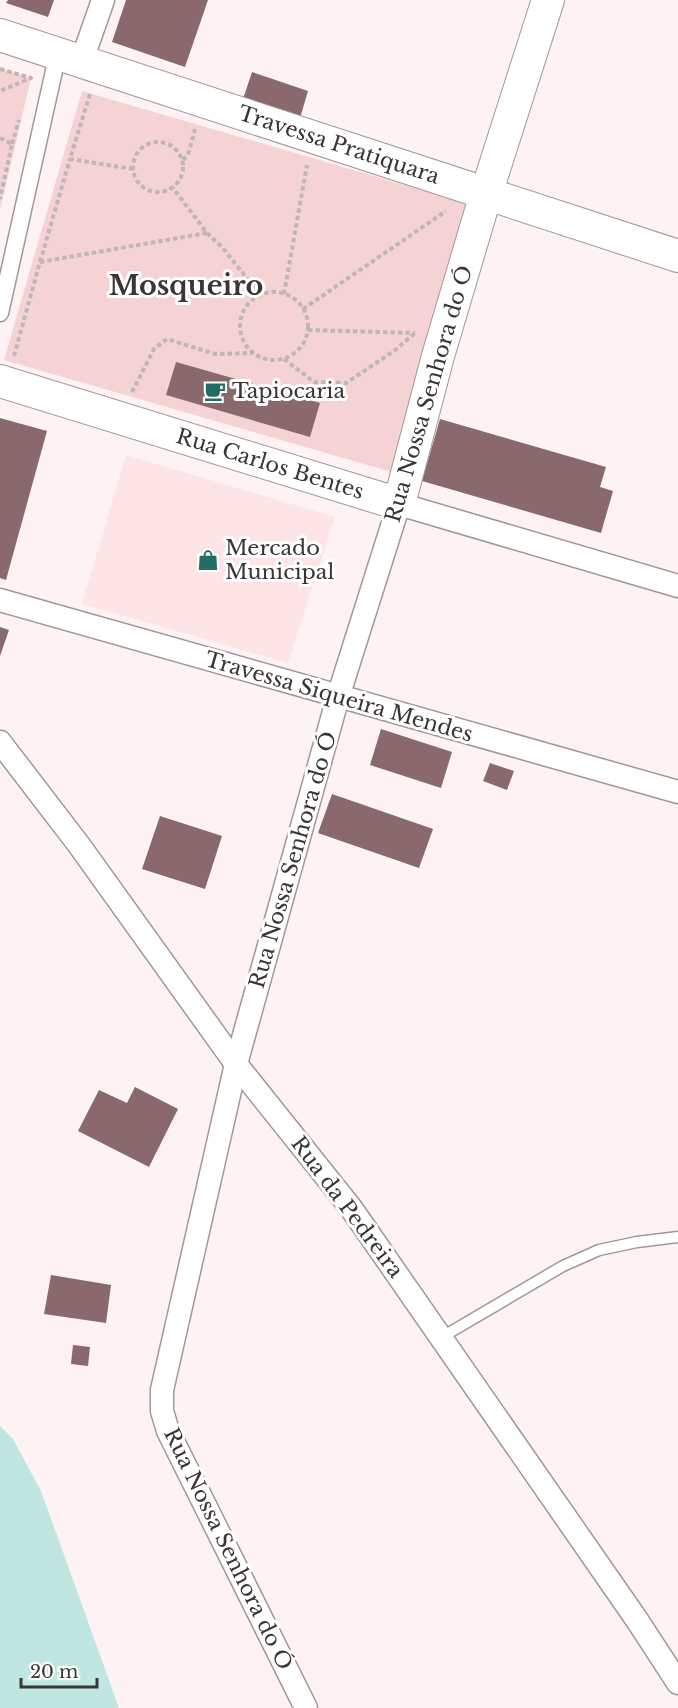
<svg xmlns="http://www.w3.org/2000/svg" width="678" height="1708" viewBox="0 0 678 1708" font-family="'Libre Baskerville',serif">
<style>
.built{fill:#fde5e6}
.green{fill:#f5d3d5}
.water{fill:#bfe6e1}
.building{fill:#89696b}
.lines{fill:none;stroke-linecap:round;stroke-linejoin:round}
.service-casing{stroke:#a49697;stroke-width:13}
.pedestrian-casing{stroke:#a49697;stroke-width:19}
.minor-casing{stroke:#a49697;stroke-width:25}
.secondary-casing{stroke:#a49697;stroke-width:34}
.path{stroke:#c0b6b7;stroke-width:4;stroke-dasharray:4.5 3;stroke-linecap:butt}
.service{stroke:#fff;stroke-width:10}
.pedestrian{stroke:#fff;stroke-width:16}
.minor{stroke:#fff;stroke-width:22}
.secondary{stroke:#fff;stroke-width:32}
.labels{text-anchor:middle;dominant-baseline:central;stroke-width:6;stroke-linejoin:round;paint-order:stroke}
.street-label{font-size:21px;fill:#3b3535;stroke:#fff}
.poi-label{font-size:21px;fill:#3b3535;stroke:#fff;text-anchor:start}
.district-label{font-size:27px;font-weight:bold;fill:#3b3535;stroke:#fff}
</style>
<rect width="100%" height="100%" fill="#fef2f3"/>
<path class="built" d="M126,455l209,62 -47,146 -206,-59z"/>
<g class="green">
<path d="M0,68l31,10 -31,132z"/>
<path d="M82,91l388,113 -78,268 -388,-112z"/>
</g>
<path class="water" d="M0,1426l13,13 28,52 78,217h-119z"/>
<g class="building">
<path d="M8,0h46l-6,17 -42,-14z"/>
<path d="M126,0h82l-23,67 -73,-25z"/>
<path d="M252,72l56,19 -8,27 -57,-19z"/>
<path d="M176,362l144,41 -10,34 -144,-42z"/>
<path d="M0,418l47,13 -41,149 -6,-2z"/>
<path d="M440,419l166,48 -6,20 13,4 -12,42 -179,-52z"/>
<path d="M0,627l9,3 -9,26z"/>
<path d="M381,729l71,23 -11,36 -71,-23z"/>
<path d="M490,763l24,8 -7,19 -24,-9z"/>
<path d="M332,794l101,35 -14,39 -101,-35z"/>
<path d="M160,816l62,20 -17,53 -63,-20z"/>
<path d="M135,1087l43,22 -29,58 -71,-36 21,-41 28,13z"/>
<path d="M51,1275l60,10 -5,38 -62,-9z"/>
<path d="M73,1345l17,2 -2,19 -17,-2z"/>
</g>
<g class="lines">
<defs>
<path id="service" d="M442,1337l121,-71 36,-16 38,-8 41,-5"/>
<path id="pedestrian" d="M0,313l58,-260"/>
<g id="minor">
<path d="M82,60l21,-60"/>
<path d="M0,600l678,192"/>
<path d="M0,742l79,103 157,219 115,144 286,412 41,63"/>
<path d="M306,1708l-138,-277 -6,-20v-21l74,-326 102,-367 61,-193 279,82"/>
</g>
<g id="secondary">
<path d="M0,35l678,221"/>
<path d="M0,381l399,123 39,-148 48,-162 62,-194"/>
</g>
</defs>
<use href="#service" class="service-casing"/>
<use href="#pedestrian" class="pedestrian-casing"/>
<use href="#minor" class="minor-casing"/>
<use href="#secondary" class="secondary-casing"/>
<g class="path">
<path d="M0,69l31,9 -31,13"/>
<path d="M90,94l-20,65 63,10"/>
<path d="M0,138l12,6 -12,55"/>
<circle cx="158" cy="167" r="25"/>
<path d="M12,144l7,-24"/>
<path d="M183,160l5,-5 7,-26"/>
<path d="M207,233l15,14 38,48"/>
<path d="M40,262l30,-103"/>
<circle cx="274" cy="326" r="34"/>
<path d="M284,294l23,-129"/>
<path d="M303,309l143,-98"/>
<path d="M308,330l107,3"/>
<path d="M14,356l26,-94 167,-29 -34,-45"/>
<path d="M284,359l30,23 32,1 48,-32 21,-18"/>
<path d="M132,392l22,-43 13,-10 48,15 37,-1"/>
</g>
<use href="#service" class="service"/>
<use href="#pedestrian" class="pedestrian"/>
<use href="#minor" class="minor"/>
<use href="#secondary" class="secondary"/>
</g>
<defs>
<symbol id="cafe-bare" viewBox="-9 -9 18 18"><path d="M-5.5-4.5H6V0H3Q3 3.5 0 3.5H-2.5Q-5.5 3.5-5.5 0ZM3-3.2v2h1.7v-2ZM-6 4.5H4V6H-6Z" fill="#246d67" stroke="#fff" stroke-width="2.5" paint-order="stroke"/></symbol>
<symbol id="shop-bare" viewBox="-9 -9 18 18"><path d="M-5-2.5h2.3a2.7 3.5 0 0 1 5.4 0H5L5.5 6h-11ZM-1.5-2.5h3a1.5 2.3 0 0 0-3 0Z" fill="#246d67" stroke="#fff" stroke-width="2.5" paint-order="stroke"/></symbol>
</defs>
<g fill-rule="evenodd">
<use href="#cafe-bare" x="200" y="376" width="30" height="30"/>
<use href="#shop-bare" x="193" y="545" width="30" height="30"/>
</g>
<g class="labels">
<g class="street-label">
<text transform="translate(339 145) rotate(18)">Travessa Pratiquara</text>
<text transform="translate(429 394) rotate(-74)">Rua Nossa Senhora do Ó</text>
<text transform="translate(270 464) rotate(17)">Rua Carlos Bentes</text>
<text transform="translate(339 697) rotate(16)">Travessa Siqueira Mendes</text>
<text transform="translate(293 860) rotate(-74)">Rua Nossa Senhora do Ó</text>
<text transform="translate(347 1207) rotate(53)">Rua da Pedreira</text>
<text transform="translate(228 1549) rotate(64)">Rua Nossa Senhora do Ó</text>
</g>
<g class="poi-label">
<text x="232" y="391">Tapiocaria</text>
<text x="225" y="548">Mercado<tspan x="225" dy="24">Municipal</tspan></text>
</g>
<g class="district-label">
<text x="186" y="285">Mosqueiro</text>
</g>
</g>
<path d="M21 1678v9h76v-9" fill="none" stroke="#3b3535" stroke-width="3"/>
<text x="30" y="1678" font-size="18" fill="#3b3535" stroke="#ffffff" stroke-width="4.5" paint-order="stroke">20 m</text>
</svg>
